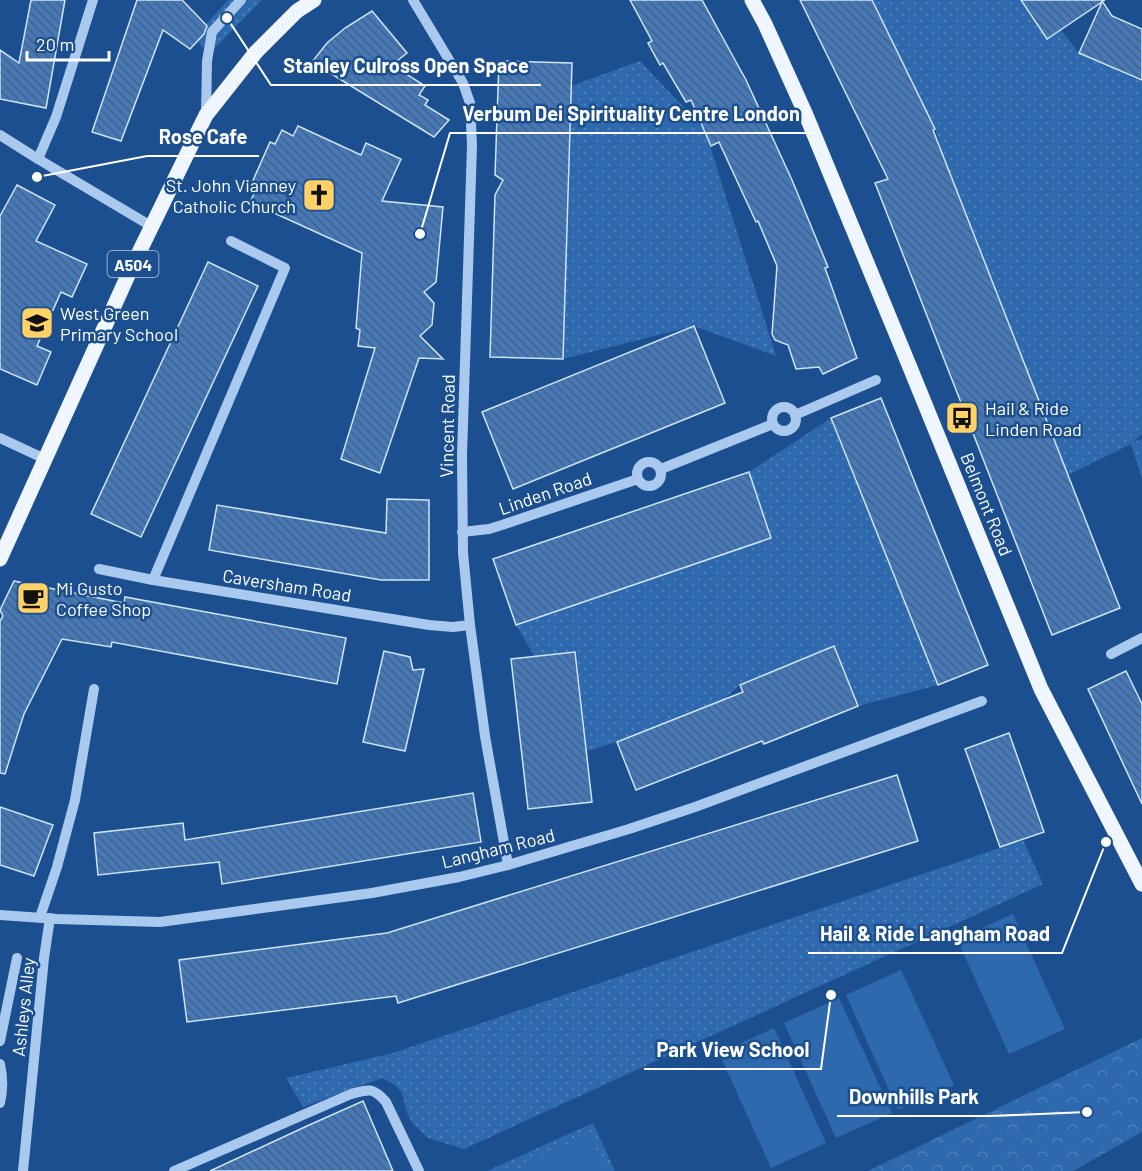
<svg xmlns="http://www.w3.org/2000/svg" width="1142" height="1171" viewBox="0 0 1142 1171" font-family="Barlow,sans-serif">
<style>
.green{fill:url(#green-dots)}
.forest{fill:url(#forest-crowns)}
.pitch{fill:#2e69ad}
.building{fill:url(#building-back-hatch);stroke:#cfe3fa;stroke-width:1.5}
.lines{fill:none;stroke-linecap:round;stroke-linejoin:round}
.minor{stroke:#a9c9ee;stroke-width:10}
.major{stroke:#f0f6ff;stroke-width:15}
.labels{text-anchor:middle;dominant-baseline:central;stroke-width:5;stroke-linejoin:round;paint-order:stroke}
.shield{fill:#1b4f8f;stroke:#bbcadd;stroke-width:1.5}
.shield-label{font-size:16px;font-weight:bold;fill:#fff}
.poi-label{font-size:18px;fill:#fff;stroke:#1b4f8f;text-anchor:start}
.street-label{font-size:18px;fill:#fff;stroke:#1b4f8f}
.leader{fill:none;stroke:#fff;stroke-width:2}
.callout-dot{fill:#fff;stroke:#1b4f8f;stroke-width:2}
.callout-label{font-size:20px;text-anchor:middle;font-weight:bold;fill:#fff;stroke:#1b4f8f;stroke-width:5;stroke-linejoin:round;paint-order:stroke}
</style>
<defs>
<pattern id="green-dots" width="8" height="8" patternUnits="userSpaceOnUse" patternTransform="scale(1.5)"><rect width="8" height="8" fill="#2e69ad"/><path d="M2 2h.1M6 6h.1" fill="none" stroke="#4d80b9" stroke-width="1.8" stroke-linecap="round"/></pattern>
<pattern id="forest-crowns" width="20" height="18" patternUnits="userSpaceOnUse" patternTransform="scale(1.5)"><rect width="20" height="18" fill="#2e69ad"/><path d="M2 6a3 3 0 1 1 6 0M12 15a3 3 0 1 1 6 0" fill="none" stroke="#4d80b9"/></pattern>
<pattern id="building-back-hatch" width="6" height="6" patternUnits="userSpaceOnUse" patternTransform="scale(1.5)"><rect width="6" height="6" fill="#4478b7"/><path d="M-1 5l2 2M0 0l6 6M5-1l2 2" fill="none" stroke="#486282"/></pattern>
</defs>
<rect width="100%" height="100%" fill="#1b4f8f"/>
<g class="green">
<path d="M228,0h34l-53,54 -15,-17z"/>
<path d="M872,0h166l41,53 63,27v354l-9,8 9,-3v40l-11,-35 -63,31 -124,-318 -9,-28z"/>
<path d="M640,61l65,69 71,226 -82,-30 -131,33 8,-273z"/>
<path d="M831,418l107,267 -80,21 -24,-60 -94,39 -18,16 -105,41 -30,9 -11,-98 -41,4 -19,-32 255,-87 -22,-66z"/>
<path d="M1023,840l20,44 -579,265 -36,-11 -15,-14 -6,-11 -5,-20 -7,-8 -13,-7 -79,29 -17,-29 107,-25z"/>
<path d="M593,1123l22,48h-128z"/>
</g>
<path class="forest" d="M1142,1038v94l-69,39h-205z"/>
<g class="pitch">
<path d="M1013,914l52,115 -56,25 -52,-115z"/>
<path d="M901,970l53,115 -56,25 -52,-115z"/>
<path d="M839,998l53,115 -56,25 -52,-115z"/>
<path d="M774,1028l52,115 -55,25 -52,-115z"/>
<path d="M589,1134l17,37h-75l-4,-9z"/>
</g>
<g class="building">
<path d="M31,0h34l-19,108 -46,-9v-49l19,13z"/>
<path d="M137,0h45l25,26 -3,8 -14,15 -27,-19 -42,111 -29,-9z"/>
<path d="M630,0h72l44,80 46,100 36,87 -3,1 32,90 -34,16 -4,-7 -23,2 -8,-24 -13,-5 -3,-6 5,-68 -19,-45 -2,1 -37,-80 -8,4 -20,-46 -5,2 -23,-39 -3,2 -12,-22 4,-2z"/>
<path d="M800,0h72l63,129 -2,1 187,478 -68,27 -177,-452 13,-4z"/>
<path d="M1021,0h84l-3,1 10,15 30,13v51l-63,-27 23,-51 -55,37z"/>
<path d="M372,11l35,42 -15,12 33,21 -6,9 9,5 -3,5 24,15 -15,17 -122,-75 15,-19 18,-15z"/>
<path d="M499,61l73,2 -9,296 -73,-2 5,-162 8,-15 -8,-5z"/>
<path d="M298,126l63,29 5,-12 35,16 -19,42 61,6 -7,75 -12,10 10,11 -2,22 -12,11 23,23 -24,-1 -39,115 -39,-14 34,-111 -17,-2 2,-16 -4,-2 6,-75 -112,-51 7,-14 -6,-3 19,-43 5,2 7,-14 11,6z"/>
<path d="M17,185l38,20 -19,36 51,23 -15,33 -11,-5 -24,54 14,6 -14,33 -37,-16v-153z"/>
<path d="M208,262l50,24 -117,251 -50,-23z"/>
<path d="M694,326l31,77 -212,86 -31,-77z"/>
<path d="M881,398l107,267 -50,20 -107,-267z"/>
<path d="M749,472l22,66 -255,87 -23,-66z"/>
<path d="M387,499l42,1v80h-48l-172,-30 8,-45 169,28z"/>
<path d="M14,581l110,22 1,-6 221,41 -9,46 -225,-42 -1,5 -49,-8 -38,75 -19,60 -5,-1v-152l3,-5 -3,-6z"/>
<path d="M834,646l24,60 -94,38 -2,-3 -126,49 -19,-48 126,-50 -3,-7z"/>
<path d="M384,651l26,6 3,13 11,-1 -19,82 -42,-9z"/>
<path d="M575,652l17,150 -64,7 -17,-150z"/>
<path d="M1126,671l16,33v100l-54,-115z"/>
<path d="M1009,733l35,99 -44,15 -35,-98z"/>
<path d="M897,775l21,66 -520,162 -2,-7 -209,26 -8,-62 208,-27z"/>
<path d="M473,793l8,49 -259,42 -3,-22 -121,13 -4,-42 89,-10 2,17z"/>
<path d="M0,807l53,18 -19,51 -34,-11z"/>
<path d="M363,1101l30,70h-183l97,-45z"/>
</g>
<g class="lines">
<g class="minor">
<path d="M413,0l50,83 7,20 2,42 -10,310 1,98 7,72 15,111 23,129"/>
<path d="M206,115l1,-54 5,-29 29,-32"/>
<path d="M0,135l38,24 113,67"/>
<path d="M38,159l18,-42 37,-117"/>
<circle cx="784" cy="419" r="12"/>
<path d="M795,415l81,-35"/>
<path d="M0,438l45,21"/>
<circle cx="649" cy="474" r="12"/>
<path d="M661,469l112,-45"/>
<path d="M462,532l27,-3 13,-4 136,-46"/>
<path d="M99,569l54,11 276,45 24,2 17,-2"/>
<path d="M153,580l132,-312 -54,-27"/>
<path d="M1111,654l31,-16"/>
<path d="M0,915l57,4 103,3 212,-29 87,-16 49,-12 121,-36 66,-22 287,-106"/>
<path d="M40,917l17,-50 18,-67 19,-111"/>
<path d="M0,1041l17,-83"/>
<path d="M0,1064c3,13 3,26 0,39"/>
<path d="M23,1171l21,-213 6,-40"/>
<path d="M174,1171l177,-77c18,-5 22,-7 35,8l33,69"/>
</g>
<g class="major">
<path d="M752,0l13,24 41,91 103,250 132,324 101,195"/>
<path d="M0,559l129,-286 77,-158 50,-63 41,-41 17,-11"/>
</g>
</g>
<defs>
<symbol id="church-square" viewBox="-11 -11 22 22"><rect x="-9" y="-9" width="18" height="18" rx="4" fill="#ffd166" stroke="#1b4f8f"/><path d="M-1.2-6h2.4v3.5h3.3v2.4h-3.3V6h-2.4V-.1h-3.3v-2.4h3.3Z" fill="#111"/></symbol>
<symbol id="school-square" viewBox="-11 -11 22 22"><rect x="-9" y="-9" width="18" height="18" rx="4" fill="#ffd166" stroke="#1b4f8f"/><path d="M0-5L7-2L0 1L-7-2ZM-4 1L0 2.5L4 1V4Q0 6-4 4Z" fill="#111"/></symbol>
<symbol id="bus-square" viewBox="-11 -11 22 22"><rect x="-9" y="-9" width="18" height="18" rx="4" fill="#ffd166" stroke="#1b4f8f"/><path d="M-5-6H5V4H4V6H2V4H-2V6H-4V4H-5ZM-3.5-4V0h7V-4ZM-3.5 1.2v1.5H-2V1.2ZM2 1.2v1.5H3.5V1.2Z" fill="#111"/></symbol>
<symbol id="cafe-square" viewBox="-11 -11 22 22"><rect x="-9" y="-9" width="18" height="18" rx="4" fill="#ffd166" stroke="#1b4f8f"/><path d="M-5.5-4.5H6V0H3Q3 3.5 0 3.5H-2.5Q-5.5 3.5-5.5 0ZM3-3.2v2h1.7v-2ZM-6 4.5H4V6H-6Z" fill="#111"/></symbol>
</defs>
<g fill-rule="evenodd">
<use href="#church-square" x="300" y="176" width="38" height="38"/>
<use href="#school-square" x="18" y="304" width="38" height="38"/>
<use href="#bus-square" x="943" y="399" width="38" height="38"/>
<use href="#cafe-square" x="14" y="579" width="38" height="38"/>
</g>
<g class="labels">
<rect class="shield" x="107.5" y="251" width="51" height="26" rx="4.5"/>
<g class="shield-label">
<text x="133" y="264">A504</text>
</g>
<g class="poi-label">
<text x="296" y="185" text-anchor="end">St. John Vianney<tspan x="296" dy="21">Catholic Church</tspan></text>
<text x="60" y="313">West Green<tspan x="60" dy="21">Primary School</tspan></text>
<text x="985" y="408">Hail &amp; Ride<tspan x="985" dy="21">Linden Road</tspan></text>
<text x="56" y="588">Mi Gusto<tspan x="56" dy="21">Coffee Shop</tspan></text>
</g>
<g class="street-label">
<text transform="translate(447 426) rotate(-89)">Vincent Road</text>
<text transform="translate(545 493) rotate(-19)">Linden Road</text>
<text transform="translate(987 504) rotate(68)">Belmont Road</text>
<text transform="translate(287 585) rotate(9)">Caversham Road</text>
<text transform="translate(498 848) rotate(-14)">Langham Road</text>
<text transform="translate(23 1007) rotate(-84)">Ashleys Alley</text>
</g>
</g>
<path class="leader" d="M227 18L271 85H541M420 234L450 133H812M37 177L147 156H259M1106 842L1062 953H808M831 995L821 1069H644M1087 1112L991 1116H837"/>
<g class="callout-dot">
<circle cx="227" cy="18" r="6"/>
<circle cx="420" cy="234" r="6"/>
<circle cx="37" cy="177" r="6"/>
<circle cx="1106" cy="842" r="6"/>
<circle cx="831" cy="995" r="6"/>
<circle cx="1087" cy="1112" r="6"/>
</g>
<g class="callout-label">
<text x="406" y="73">Stanley Culross Open Space</text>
<text x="631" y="121">Verbum Dei Spirituality Centre London</text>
<text x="203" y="144">Rose Cafe</text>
<text x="935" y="941">Hail &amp; Ride Langham Road</text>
<text x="733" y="1057">Park View School</text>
<text x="914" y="1104">Downhills Park</text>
</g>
<path d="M27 51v9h82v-9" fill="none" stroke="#ffffff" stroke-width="3"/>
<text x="36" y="51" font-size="18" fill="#ffffff" stroke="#1b4f8f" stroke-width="4.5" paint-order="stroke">20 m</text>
</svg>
